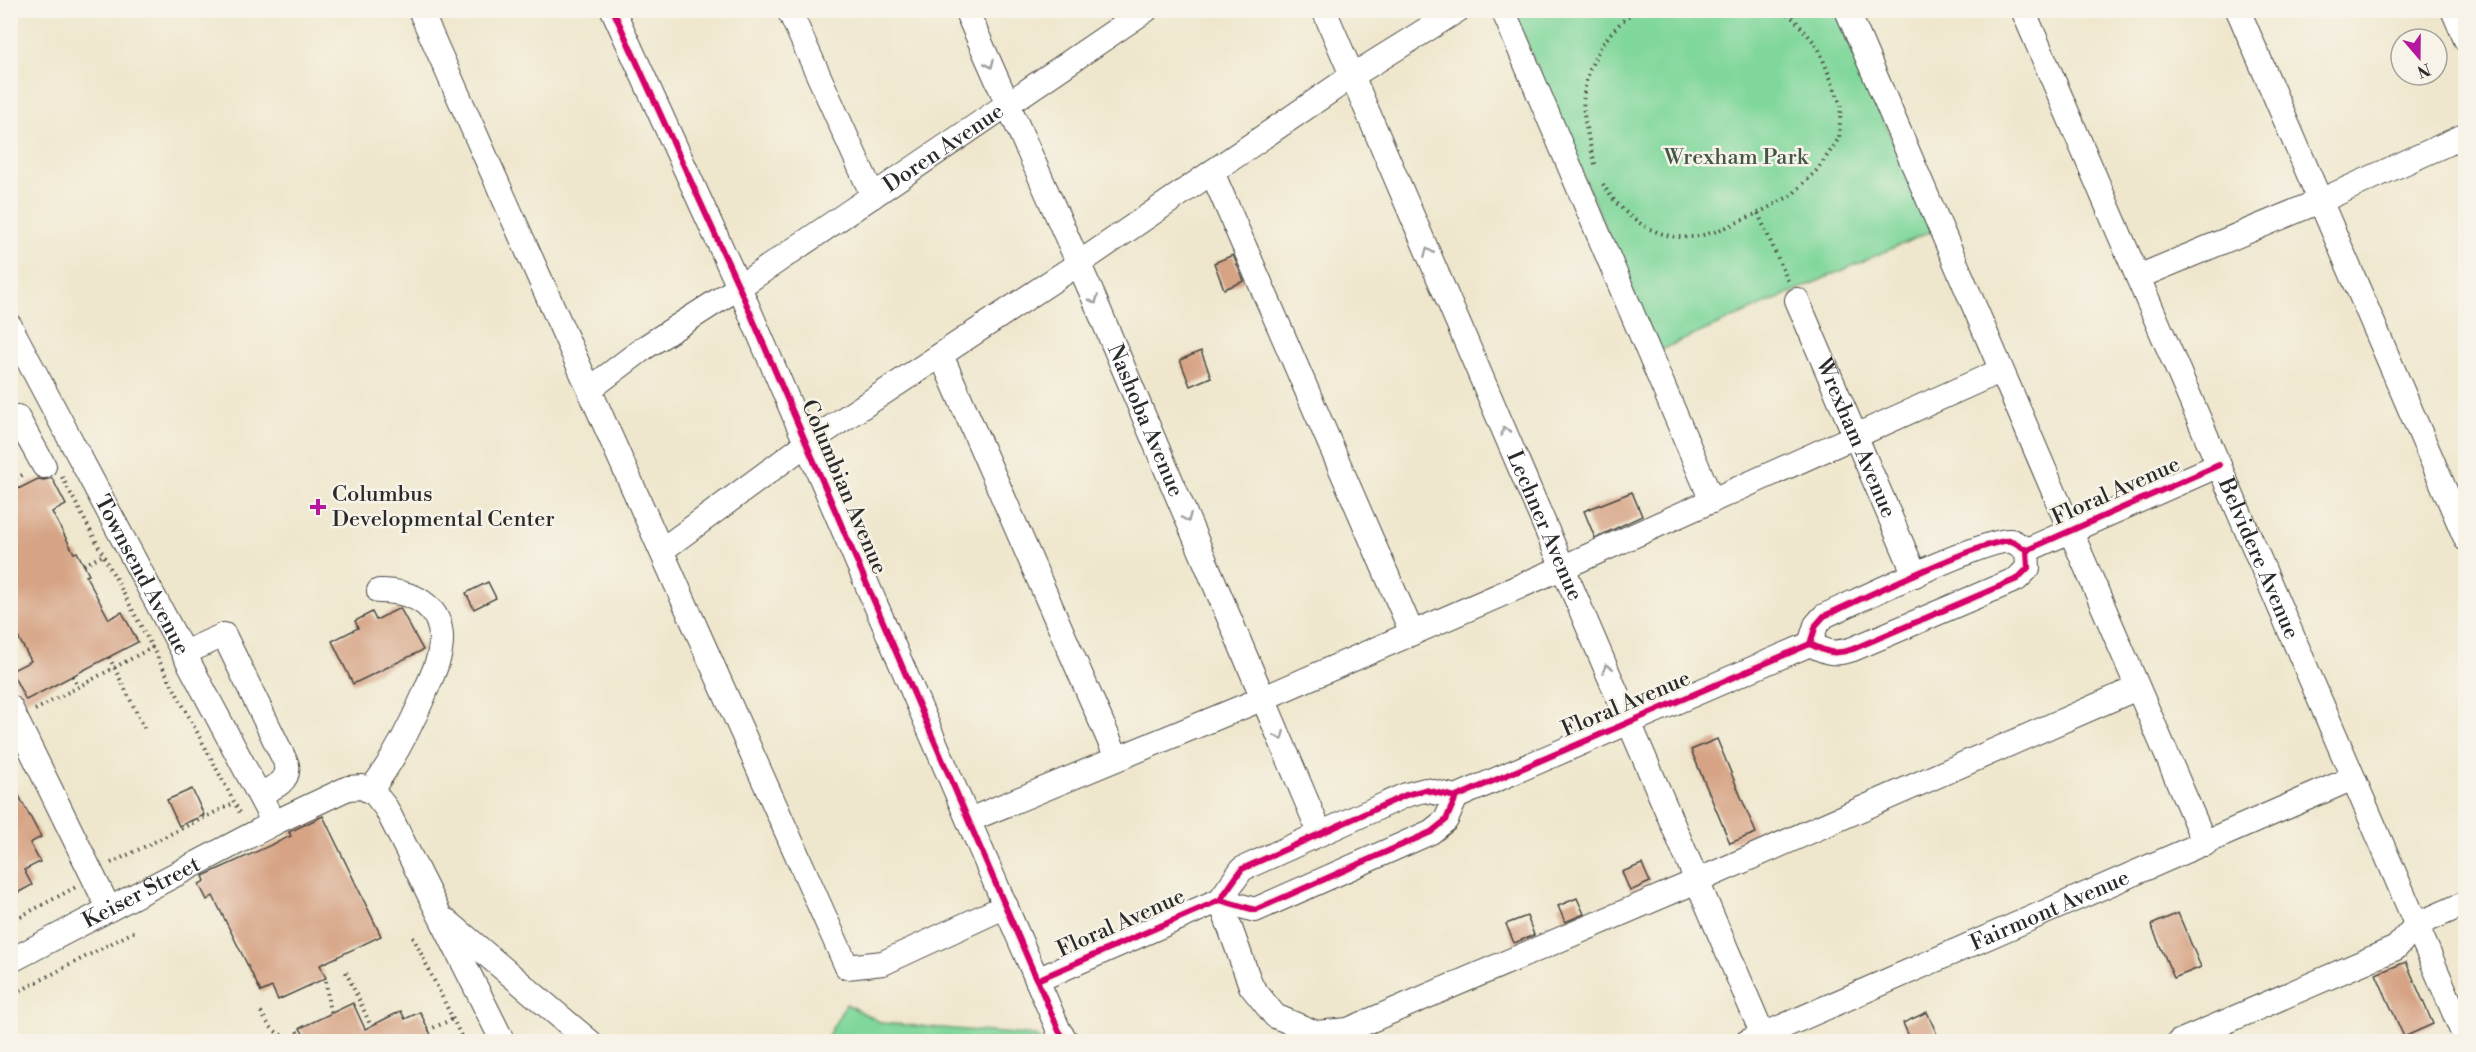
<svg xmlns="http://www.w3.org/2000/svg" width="2476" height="1052" viewBox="0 0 2476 1052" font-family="'Libre Bodoni',serif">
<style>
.green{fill:#80d79b;stroke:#568163;stroke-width:1.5}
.building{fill:#d6a384}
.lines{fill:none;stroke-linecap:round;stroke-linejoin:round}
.minor-casing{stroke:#484743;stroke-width:26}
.path{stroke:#484743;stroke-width:4;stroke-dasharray:1.5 4.5;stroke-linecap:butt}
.minor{stroke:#fff;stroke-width:24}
.cycleway-casing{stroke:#f7f3e8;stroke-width:10}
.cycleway{stroke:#d6006c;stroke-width:6}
.oneway{stroke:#a0a0a0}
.poi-dot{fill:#b5179e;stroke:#f7f3e8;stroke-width:2}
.labels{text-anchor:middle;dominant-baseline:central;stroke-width:5;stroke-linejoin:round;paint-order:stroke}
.street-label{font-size:22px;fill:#2b2b2b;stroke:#f7f3e8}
.park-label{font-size:22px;fill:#405647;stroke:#f7f3e8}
.poi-label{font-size:22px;fill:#2b2b2b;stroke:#f7f3e8;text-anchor:start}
</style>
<rect width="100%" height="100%" fill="#f7f3e8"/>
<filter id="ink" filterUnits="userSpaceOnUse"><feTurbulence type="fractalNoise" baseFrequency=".0167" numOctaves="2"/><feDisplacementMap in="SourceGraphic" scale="12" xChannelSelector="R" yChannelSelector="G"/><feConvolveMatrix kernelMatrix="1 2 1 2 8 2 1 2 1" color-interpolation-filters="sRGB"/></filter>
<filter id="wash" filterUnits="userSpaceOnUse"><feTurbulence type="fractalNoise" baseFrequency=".008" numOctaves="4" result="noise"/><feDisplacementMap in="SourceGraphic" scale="24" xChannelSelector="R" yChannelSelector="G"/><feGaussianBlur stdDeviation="1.35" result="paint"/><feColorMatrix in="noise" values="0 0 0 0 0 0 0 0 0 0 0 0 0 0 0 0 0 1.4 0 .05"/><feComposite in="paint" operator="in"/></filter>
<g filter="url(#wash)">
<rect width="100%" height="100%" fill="#efe7cd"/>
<g class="green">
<path d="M1513,11h324l95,220 -274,120z"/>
<path d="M846,1004l36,19 155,13 4,5h-216z"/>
</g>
<g id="blocks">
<g class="building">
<path d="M1233,255l11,26 -20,8 -10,-26z"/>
<path d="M1201,351l10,26 -21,9 -10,-26z"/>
<path d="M52,478l14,27 -14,7 22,41 3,-1 12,23 -3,1 23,43 13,-7 16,30 -112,58 -15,-29 20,-10 -21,-39v-129l28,-14 6,1z"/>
<path d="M1632,492l10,24 -47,22 -11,-27z"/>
<path d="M488,582l8,16 -22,11 -8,-16z"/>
<path d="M400,608l23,42 -70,34 -21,-43 26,-13 -3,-7 17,-9 4,8z"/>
<path d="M1717,739l39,94 -26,10 -39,-93z"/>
<path d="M10,779l31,58 -11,6 10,19 -16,8 8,15 -22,12z"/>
<path d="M192,789l12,26 -25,11 -12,-26z"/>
<path d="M323,816l58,120 -61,29 6,13 -48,22 -6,-13 -11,5 -48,-96 -6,4 -8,-16 6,-3 -2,-5 88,-40 -2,-4z"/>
<path d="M1642,864l8,18 -20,9 -8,-19z"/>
<path d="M1577,898l7,16 -19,8 -7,-16z"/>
<path d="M2178,913l23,54 -27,11 -23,-53z"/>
<path d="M1527,916l7,19 -20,8 -8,-19z"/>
<path d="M2406,962l27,62 -29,13 -28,-63z"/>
<path d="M353,1003l12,26 36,-18 4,8 15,-7 14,29h-127l-7,-13z"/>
<path d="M1927,1012l13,29h-29l-8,-18z"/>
</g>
</g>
</g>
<g filter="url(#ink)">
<use href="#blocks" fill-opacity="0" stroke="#484743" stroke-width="1.5"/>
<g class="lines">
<defs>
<g id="minor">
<path d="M420,10l427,957 36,-4 123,-57"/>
<path d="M613,10l126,277 320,744 8,11"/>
<path d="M789,10l84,186"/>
<path id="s1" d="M966,10l127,286 227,537"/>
<path id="s2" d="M1324,10l442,1032"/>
<path d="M1503,10l209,491"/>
<path d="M1847,10l358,834"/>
<path id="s3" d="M2023,10l443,1030"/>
<path d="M2238,10l228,529"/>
<path d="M2453,10l13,30"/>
<path d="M1212,172l200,461"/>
<path d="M2138,277l182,-76 146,-66"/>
<path id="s4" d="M1797,300l118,275"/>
<path id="s5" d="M10,326l264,497"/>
<path d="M941,355l176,403"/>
<path id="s6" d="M590,389l54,-41 95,-61 407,-277"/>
<path d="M17,417l27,49"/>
<path d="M662,550l144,-106 272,-180 274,-188 106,-66"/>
<path d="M2027,550l192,-85"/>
<path d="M1810,644l6,-19 8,-9c29,-13 164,-79 187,-75 5,1 11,7 16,9"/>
<path d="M184,653l40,-18 63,130c3,17 -14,23 -28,29"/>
<path d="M10,707l99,202"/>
<path d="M370,791c23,-30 39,-61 54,-96 5,-14 14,-29 16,-44 7,-43 -24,-60 -61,-60"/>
<path d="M969,820l295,-122 300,-131 436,-196"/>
<path d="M1220,900l31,86 24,30 41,17 32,-3 349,-149 440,-193"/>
<path d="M1220,900l35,10 176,-78 15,-12 10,-23"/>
<path d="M447,921l143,121"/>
<path id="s7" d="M10,961l264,-138 74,-35 14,-1 13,7 11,14 117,234"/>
<path d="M1037,980l183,-80 22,-31 164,-74 19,-5 31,7 354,-153c18,9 24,11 43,5l164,-70 11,-11 -1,-18"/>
<path id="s8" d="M1747,1042l606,-264"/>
<path d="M2179,1042l217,-94 20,-23 50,-22"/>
</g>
</defs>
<use href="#minor" class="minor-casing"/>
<g class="path">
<path d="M1595,164c-4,-16 -9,-33 -11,-50 -5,-39 20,-83 53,-104"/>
<path d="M1603,184c18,31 51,56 88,53 23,-2 46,-15 67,-24l30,68"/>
<path d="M1758,213l34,-18 26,-26 21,-31 2,-33 -23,-58 -24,-28 -15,-9"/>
<path d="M10,385l6,10"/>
<path d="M62,477l179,338"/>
<path d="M18,489l-4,-9 10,-6"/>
<path d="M84,565l19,-10"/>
<path d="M109,657l37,74"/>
<path d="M73,676l5,11"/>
<path d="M35,710l118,-63"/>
<path d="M111,863l123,-60"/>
<path d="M10,922l66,-35"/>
<path d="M413,937l51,105"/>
<path d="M346,972l25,54"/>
<path d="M326,981l3,26 3,6"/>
<path d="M10,996l127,-66"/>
<path d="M261,1012c9,17 21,31 41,21"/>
<path d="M428,1030l25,-11"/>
<path d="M297,1031l5,11"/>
</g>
<use href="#minor" class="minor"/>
<defs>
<g id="cycleway">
<path d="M613,10l126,277 320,744 8,11"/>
<path d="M2027,550l192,-85"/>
<path d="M1810,644l6,-19 8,-9c29,-13 164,-79 187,-75 5,1 11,7 16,9"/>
<path d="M1220,900l35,10 176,-78 15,-12 10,-23"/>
<path d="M1037,980l183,-80 22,-31 164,-74 19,-5 31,7 354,-153c18,9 24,11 43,5l164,-70 11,-11 -1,-18"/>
</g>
</defs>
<use href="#cycleway" class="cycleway-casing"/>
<use href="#cycleway" class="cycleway"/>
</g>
<defs><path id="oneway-chevron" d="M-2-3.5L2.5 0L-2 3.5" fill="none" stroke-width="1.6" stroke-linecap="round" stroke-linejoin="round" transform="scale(1.5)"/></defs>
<g class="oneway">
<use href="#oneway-chevron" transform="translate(990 64) rotate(66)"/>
<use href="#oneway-chevron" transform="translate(1428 252) rotate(-113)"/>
<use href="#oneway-chevron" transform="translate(1094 300) rotate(67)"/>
<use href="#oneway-chevron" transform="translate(1505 431) rotate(-113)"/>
<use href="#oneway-chevron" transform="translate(1187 518) rotate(67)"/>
<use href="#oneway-chevron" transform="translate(1607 668) rotate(-113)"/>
<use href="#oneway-chevron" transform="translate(1280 736) rotate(68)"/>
</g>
</g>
<path class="poi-dot" d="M315 498h6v6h6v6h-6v6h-6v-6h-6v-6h6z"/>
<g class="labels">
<g class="street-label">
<text stroke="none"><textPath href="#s6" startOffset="428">Doren Avenue</textPath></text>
<text stroke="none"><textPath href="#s1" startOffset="448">Nashoba Avenue</textPath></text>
<text stroke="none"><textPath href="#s4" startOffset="150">Wrexham Avenue</textPath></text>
<text transform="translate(844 487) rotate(67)">Columbian Avenue</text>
<text transform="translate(2116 491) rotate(-24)">Floral Avenue</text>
<text stroke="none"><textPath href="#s2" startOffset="561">Lechner Avenue</textPath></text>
<text stroke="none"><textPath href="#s3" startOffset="597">Belvidere Avenue</textPath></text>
<text stroke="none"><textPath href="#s5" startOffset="282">Townsend Avenue</textPath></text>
<text transform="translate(1626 704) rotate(-23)">Floral Avenue</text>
<text stroke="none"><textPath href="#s7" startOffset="148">Keiser Street</textPath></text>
<text stroke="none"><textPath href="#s8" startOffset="330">Fairmont Avenue</textPath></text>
<text transform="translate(1121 923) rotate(-24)">Floral Avenue</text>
</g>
<g class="park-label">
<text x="1736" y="157">Wrexham Park</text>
</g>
<g class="poi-label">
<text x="332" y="494">Columbus<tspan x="332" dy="25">Developmental Center</tspan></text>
</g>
</g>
<rect width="2476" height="1052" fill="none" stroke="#f7f3e8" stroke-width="36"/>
<g transform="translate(2419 57) rotate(160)"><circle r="28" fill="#f7f3e8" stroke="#a5a39c" stroke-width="1.5"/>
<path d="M0-4.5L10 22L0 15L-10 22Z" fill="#b5179e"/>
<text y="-9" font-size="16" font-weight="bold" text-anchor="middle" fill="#2b2b2b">N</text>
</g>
</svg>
